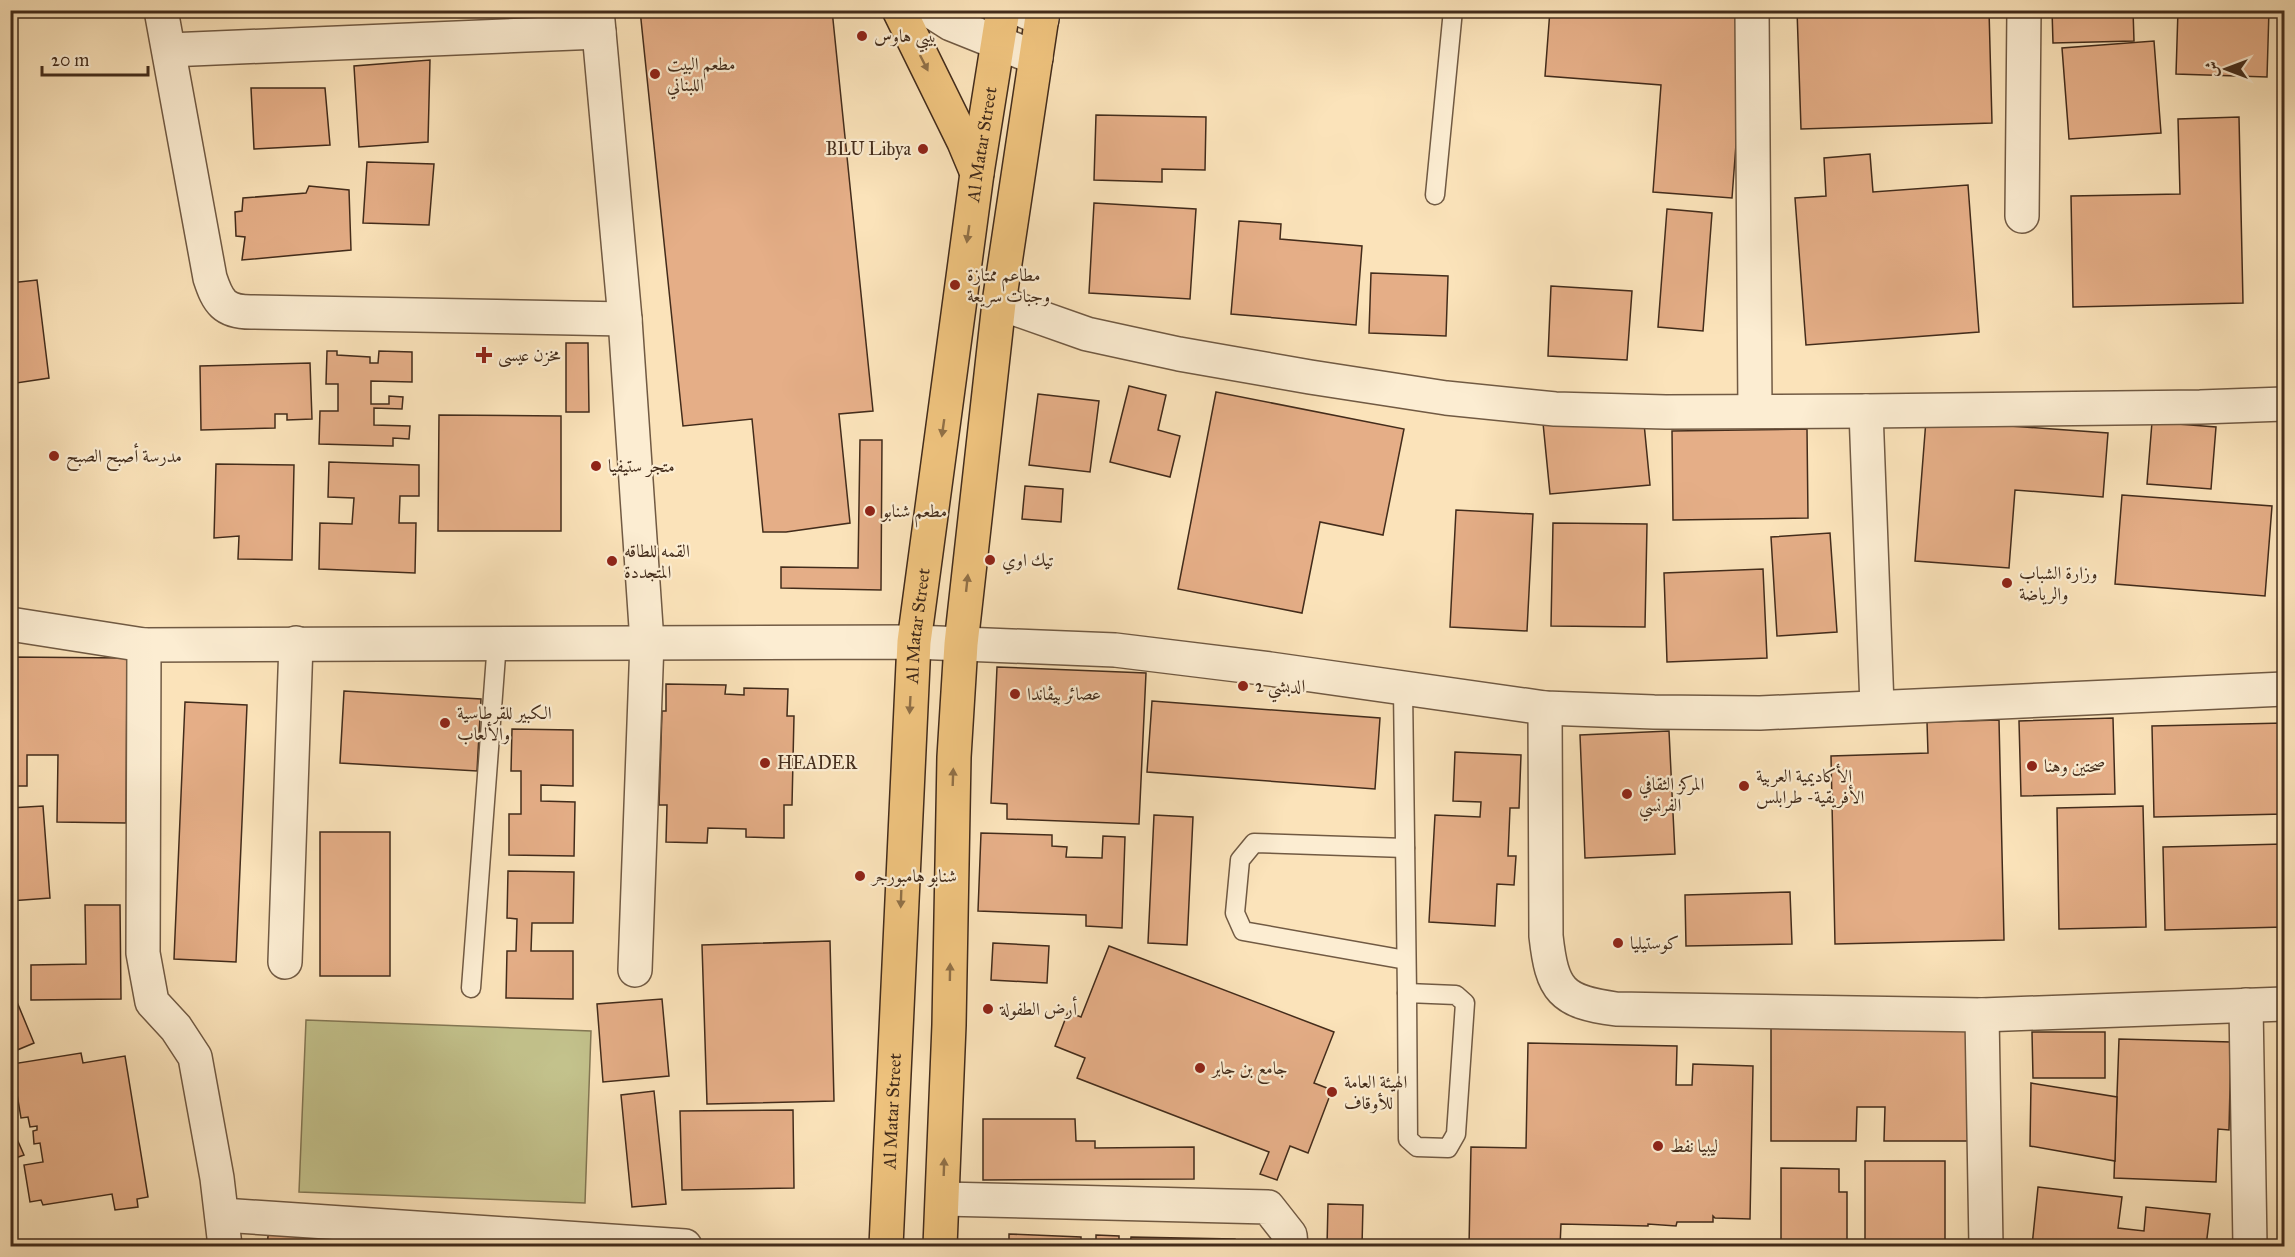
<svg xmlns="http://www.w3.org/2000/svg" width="2295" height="1257" viewBox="0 0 2295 1257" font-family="'IM FELL Great Primer',Amiri,serif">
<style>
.green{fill:#c3c28c;stroke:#837754;stroke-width:1.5}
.building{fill:#e5ae87;stroke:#432c1b;stroke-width:1.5}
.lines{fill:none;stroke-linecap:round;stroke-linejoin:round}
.service-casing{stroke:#715a43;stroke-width:21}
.minor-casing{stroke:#715a43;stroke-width:36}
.tertiary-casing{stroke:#715a43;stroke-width:36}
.primary-casing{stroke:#432c1b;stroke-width:36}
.service{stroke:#fcedd2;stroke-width:18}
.minor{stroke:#fcedd2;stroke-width:33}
.tertiary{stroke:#fcedd2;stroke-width:33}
.primary{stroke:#eec27d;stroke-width:33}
.oneway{fill:#907047}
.poi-dot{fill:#8f2418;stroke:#fcedd2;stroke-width:2}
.labels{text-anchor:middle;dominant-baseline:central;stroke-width:4.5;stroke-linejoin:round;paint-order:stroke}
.poi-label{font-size:18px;fill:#432c1b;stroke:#fcedd2;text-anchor:start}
.street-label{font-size:18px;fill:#432c1b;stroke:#fcedd2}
</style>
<rect width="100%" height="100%" fill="#fbe3ba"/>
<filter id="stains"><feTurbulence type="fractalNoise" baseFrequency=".00333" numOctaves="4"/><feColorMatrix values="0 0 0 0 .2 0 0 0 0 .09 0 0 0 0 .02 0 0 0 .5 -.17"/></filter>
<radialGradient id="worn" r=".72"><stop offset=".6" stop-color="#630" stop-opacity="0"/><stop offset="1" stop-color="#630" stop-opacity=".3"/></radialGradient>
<path class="green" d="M306,1020l285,11 -6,172 -286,-11z"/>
<g class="building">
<path d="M640,10h192l41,401 -34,3 11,109 -64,9h-23l-11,-113 -69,7z"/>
<path d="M1550,10h196l-14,188 -79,-6 8,-107 -116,-9z"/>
<path d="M1797,10h192l3,113 -191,6z"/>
<path d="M2052,10h81l1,31 -81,2z"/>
<path d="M2178,10h91l-2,67 -91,-3z"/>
<path d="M2154,41l7,92 -92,6 -7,-91z"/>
<path d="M430,60l-2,82 -69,5 -5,-81z"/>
<path d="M251,88h74l5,57 -76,4z"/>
<path d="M1096,115l110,2 -1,53 -43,-1v13l-68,-2z"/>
<path d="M2239,117l4,186 -170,4 -2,-111 109,-2 -2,-75z"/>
<path d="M1870,154l3,38 95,-7 11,147 -173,13 -11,-147 31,-2 -2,-38z"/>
<path d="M367,162l67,2 -5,61 -66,-2z"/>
<path d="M309,186l40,4 2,60 -109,10 3,-23 -9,-1 -1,-24 7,-1 1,-13 63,-5z"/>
<path d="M1094,203l102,6 -6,90 -101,-6z"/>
<path d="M1667,209l45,4 -9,118 -45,-4z"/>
<path d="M1239,221l42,3 -1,15 82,7 -6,79 -125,-11z"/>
<path d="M1371,273l77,3 -2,60 -77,-3z"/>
<path d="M37,280l12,98 -39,6v-101z"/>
<path d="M1551,286l81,5 -5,69 -79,-4z"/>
<path d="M566,343h22l1,69h-23z"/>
<path d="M327,351h10v4l33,2v6h8l1,-12 33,1v30l-41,-1v23h18v-8l14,1 -1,12 -28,-1v17l36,1 -1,13 -16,-1v8l-74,-2 1,-33h18v-27h-12z"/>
<path d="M310,363l2,56 -25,1v-6h-12v14l-74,2 -1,-64z"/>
<path d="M1129,386l37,9 -8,35 22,6 -10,41 -60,-15z"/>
<path d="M1216,392l188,37 -21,106 -63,-13 -18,91 -124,-24z"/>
<path d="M1038,394l61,7 -9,71 -61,-7z"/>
<path d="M1643,413l7,72 -100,9 -7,-71z"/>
<path d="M439,415l122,1v115h-123z"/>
<path d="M1926,420l182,13 -5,64 -88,-7 -6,78 -94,-7z"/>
<path d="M2152,422l64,5 -5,62 -64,-5z"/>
<path d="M1807,429l1,89 -135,2 -1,-89z"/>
<path d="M860,440h22l-1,150 -100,-2v-21l77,1z"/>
<path d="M329,462l90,3v31h-19l-1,27h17l-1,50 -96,-4 1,-46 32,1 2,-26 -26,-1z"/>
<path d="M216,464l78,1 -2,95 -54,-1 1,-23 -25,2z"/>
<path d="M1025,486l38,3 -2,33 -39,-3z"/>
<path d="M2122,495l150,11 -7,90 -150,-12z"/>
<path d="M1456,510l77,4 -6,117 -77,-4z"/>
<path d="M1553,523l94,1 -2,103 -94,-1z"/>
<path d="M1830,533l7,99 -60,4 -6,-99z"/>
<path d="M1763,569l4,89 -100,4 -3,-89z"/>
<path d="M10,657l117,1 -1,165 -69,-1 1,-67h-31v31h-17z"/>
<path d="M997,667l149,6 -7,151 -132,-5v-15l-16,-1z"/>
<path d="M666,684l60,1 -1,9 19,1v-7l44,1 -1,27h7l-2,89h-8v33l-38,-1v-8l-38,-1 -1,15 -41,-1 1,-37h-8l3,-94h4z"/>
<path d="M344,691l137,8 -4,72 -137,-8z"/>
<path d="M1152,701l228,17 -5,71 -228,-17z"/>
<path d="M185,702l62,3 -11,257 -62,-3z"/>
<path d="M2113,718l2,76 -94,2 -2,-75z"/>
<path d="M1999,720l5,220 -169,4 -4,-188 97,-3 -1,-31z"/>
<path d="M2284,723v91l-130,3 -2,-91z"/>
<path d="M512,729l61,1v56l-32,-1v16l34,1 -1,54 -65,-1v-41h12v-43h-10z"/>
<path d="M1669,731l6,123 -90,4 -5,-123z"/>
<path d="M1455,752l66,3 -2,53h-9l-2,48h8l-2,29 -17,-1 -2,42 -66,-4 6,-107 45,2 1,-15 -28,-1z"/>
<path d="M43,806l7,92 -40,3v-93z"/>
<path d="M2143,806l3,121 -87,2 -2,-121z"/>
<path d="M1154,815l39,2 -6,128 -39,-2z"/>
<rect x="320" y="832" width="70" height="144"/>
<path d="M981,833l71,2v11l15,1 -1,10 36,1 1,-22 22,1 -3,91 -36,-2v-11l-108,-4z"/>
<path d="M2284,844v83l-119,3 -2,-83z"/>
<path d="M508,871l66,1 -1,51h-41l-1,28h42v48l-67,-1 1,-47h9l1,-32 -10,-1z"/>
<path d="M1790,892l2,52 -106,2 -1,-51z"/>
<path d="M85,905h35l1,94 -90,1v-35l55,-1z"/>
<path d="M830,941l4,160 -127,3 -5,-159z"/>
<path d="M993,943l56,3 -2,37 -56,-3z"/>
<path d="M1109,946l225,86 -20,51 18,7 -24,63 -18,-7 -13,34 -17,-6 9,-22 -192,-74 8,-20 -30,-12 13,-34 13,5z"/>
<path d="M662,999l7,77 -66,6 -6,-78z"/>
<path d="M17,1002l17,41 -24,10v-48z"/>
<path d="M1771,1026l200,1 -1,114h-86l1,-34h-28l-1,34h-85z"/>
<path d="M2032,1032h73v46h-72z"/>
<path d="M2119,1039l112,3 -2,88 -11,-1 -2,53 -102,-4z"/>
<path d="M1528,1043l149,3 -1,39h16l1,-21 60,2 -3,153 -35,-1 -2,-2v6h-36l-1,4 -28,-2v2l-87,-2 -1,22h-91l2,-99 55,1z"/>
<path d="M81,1053l2,10 42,-7 23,141 -11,2 1,8 -23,3 -3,-16 -69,11 -2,-5 -11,2 -6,-37 19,-3 -3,-19 -6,1 -1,-13 4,-1v-4l-7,1 -2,-10 -7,1 -9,-54z"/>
<path d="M2031,1083l86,14 -2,64 -85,-15z"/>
<path d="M654,1091l12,113 -34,3 -11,-112z"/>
<path d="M793,1110l1,78 -112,2 -2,-79z"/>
<path d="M983,1119h92l1,22h19v7l99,-1v32l-211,1z"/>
<path d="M10,1123l14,32 -14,5z"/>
<rect x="1865" y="1161" width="80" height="85"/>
<path d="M1781,1168l58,1v23h8v54h-66z"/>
<path d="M2038,1187l84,10 -4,31 26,3 2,-24 64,7 -4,32h-174z"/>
<path d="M1328,1204l35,1 -1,41h-35z"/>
<path d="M269,1227l60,4 -1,15h-61z"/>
<path d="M1009,1234l72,3v9h-72z"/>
<path d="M1096,1235l23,1v10h-23z"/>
<path d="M1131,1237l104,2v7h-105z"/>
</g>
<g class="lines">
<defs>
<g id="service">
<path d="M1435,195l18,-185"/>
<path d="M1403,689l4,304"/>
<path d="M1405,848l-151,-5 -14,17 -5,53 8,18 163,29"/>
<path d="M471,988l26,-346"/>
<path d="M1407,993l49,2 9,8 -9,131 -8,14 -31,-1 -9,-8z"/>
</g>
<g id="minor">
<path d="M161,10l49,268c8,24 14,34 41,34l374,7"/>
<path d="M597,10l28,309 22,323 -12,328"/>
<path d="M1752,10l3,401"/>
<path d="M169,50l430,-18"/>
<path d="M2022,216l2,-206"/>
<path d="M999,303l88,31 92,20 131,23 136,21 109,11 111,3 200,-1 334,-4 84,-3"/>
<path d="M1866,411l11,295"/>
<path d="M10,624l134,21 770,-3 201,8 155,19 275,39 109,4 106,1 524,-24"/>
<path d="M144,645l-1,308 9,49 24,26 19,29 22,121 8,68"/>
<path d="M1545,708l1,228c6,54 15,66 70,73l366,6 302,-11"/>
<path d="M285,962l11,-319"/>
<path d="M2246,1005l4,241"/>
<path d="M1982,1015l4,231"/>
<path d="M943,1199l325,8 22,28 1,11"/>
<path d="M222,1215l463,31"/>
</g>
<g id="tertiary">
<path d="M929,10l22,14 85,34"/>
<path d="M1022,10l20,9"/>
</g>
<g id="primary">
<path d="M899,10l65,132 13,31"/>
<path id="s1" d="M886,1246l28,-604 63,-469 26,-163"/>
<path d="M940,1246l9,-221 5,-268 7,-113 38,-341 44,-293"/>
</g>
</defs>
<use href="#service" class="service-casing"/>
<use href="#minor" class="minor-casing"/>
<use href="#tertiary" class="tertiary-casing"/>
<use href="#primary" class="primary-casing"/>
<use href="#service" class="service"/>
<use href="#minor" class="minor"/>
<use href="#tertiary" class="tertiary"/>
<use href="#primary" class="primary"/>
</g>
<defs><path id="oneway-solid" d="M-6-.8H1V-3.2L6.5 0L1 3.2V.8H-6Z" transform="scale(1.5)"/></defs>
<g class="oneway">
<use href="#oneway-solid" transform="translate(924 63) rotate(63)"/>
<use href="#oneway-solid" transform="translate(968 234) rotate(98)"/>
<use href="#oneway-solid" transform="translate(943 428) rotate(98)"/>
<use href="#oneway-solid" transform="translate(967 583) rotate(-84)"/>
<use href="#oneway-solid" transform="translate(910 705) rotate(93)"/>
<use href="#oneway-solid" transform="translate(953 777) rotate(-88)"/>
<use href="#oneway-solid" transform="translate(901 899) rotate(92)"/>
<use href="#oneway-solid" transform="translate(950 972) rotate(-89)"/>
<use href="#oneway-solid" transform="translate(944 1167) rotate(-88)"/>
</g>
<g class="poi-dot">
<circle cx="862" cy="36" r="6"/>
<circle cx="655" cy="74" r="6"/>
<circle cx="923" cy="149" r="6"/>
<circle cx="955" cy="285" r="6"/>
<path d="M481 346h6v6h6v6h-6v6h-6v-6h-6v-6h6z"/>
<circle cx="54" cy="456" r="6"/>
<circle cx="596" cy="466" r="6"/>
<circle cx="870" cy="511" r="6"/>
<circle cx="990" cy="560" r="6"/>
<circle cx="612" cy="561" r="6"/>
<circle cx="2007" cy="583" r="6"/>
<circle cx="1243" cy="686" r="6"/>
<circle cx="1015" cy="694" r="6"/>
<circle cx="445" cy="723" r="6"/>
<circle cx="765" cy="763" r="6"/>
<circle cx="2032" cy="766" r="6"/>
<circle cx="1744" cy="786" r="6"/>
<circle cx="1627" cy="794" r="6"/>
<circle cx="860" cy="876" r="6"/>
<circle cx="1618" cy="943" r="6"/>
<circle cx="988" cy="1009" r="6"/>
<circle cx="1200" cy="1068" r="6"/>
<circle cx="1332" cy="1092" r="6"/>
<circle cx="1658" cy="1146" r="6"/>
</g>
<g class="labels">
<g class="poi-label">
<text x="874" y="36">بيبي هاوس</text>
<text x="667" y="64">مطعم البيت<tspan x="667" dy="21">اللبناني</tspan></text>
<text x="911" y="149" text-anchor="end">BLU Libya</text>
<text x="967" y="275">مطاعم ممتازة<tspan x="967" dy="21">وجبات سريعة</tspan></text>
<text x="498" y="355">مخزن عيسى</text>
<text x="66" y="456">مدرسة أصبح الصبح</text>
<text x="608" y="466">متجر ستيفيا</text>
<text x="882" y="511">مطعم شنابو</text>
<text x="624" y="551">القمه للطاقه<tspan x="624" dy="21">المتجددة</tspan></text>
<text x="1002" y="560">تيك اوي</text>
<text x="2019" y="573">وزارة الشباب<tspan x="2019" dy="21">والرياضة</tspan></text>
<text x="1255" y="686">الدبشي 2</text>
<text x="1027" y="694">عصائر بيڤاندا</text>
<text x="457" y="713">الكبير للقرطاسية<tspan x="457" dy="21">والألعاب</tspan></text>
<text x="777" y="763">HEADER</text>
<text x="2044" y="766">صحتين وهنا</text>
<text x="1756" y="776">الأكاديمية العربية<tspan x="1756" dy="21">الأفريقية- طرابلس</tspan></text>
<text x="1639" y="784">المركز الثقافي<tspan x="1639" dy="21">الفرنسي</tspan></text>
<text x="872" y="876">شنابو هامبورجر</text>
<text x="1630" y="943">كوستيليا</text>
<text x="1000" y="1009">أرض الطفولة</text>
<text x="1212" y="1068">جامع بن جابر</text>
<text x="1344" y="1082">الهيئة العامة<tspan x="1344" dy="21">للأوقاف</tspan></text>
<text x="1670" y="1146">ليبيا نفط</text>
</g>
<g class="street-label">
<text stroke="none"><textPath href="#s1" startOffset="1107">Al Matar Street</textPath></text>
<text stroke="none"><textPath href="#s1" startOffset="621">Al Matar Street</textPath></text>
<text stroke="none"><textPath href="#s1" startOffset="135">Al Matar Street</textPath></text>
</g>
</g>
<rect width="2295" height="1257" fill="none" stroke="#fbe3ba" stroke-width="36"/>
<rect x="12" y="12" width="2271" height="1233" fill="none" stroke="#432c1b" stroke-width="3"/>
<rect x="18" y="18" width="2259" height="1221" fill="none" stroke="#432c1b" stroke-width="1.5"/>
<g transform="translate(2226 69) rotate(270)" stroke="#fcedd2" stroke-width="4.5" paint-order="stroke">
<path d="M0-4.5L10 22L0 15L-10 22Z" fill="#432c1b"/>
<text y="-9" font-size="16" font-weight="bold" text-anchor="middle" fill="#432c1b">ش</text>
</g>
<path d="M42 66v9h106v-9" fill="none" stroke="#432c1b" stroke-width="3"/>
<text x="51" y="66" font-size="18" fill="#432c1b" stroke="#fcedd2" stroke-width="4.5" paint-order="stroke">20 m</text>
<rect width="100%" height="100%" filter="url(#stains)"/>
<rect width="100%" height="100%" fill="url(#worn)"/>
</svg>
